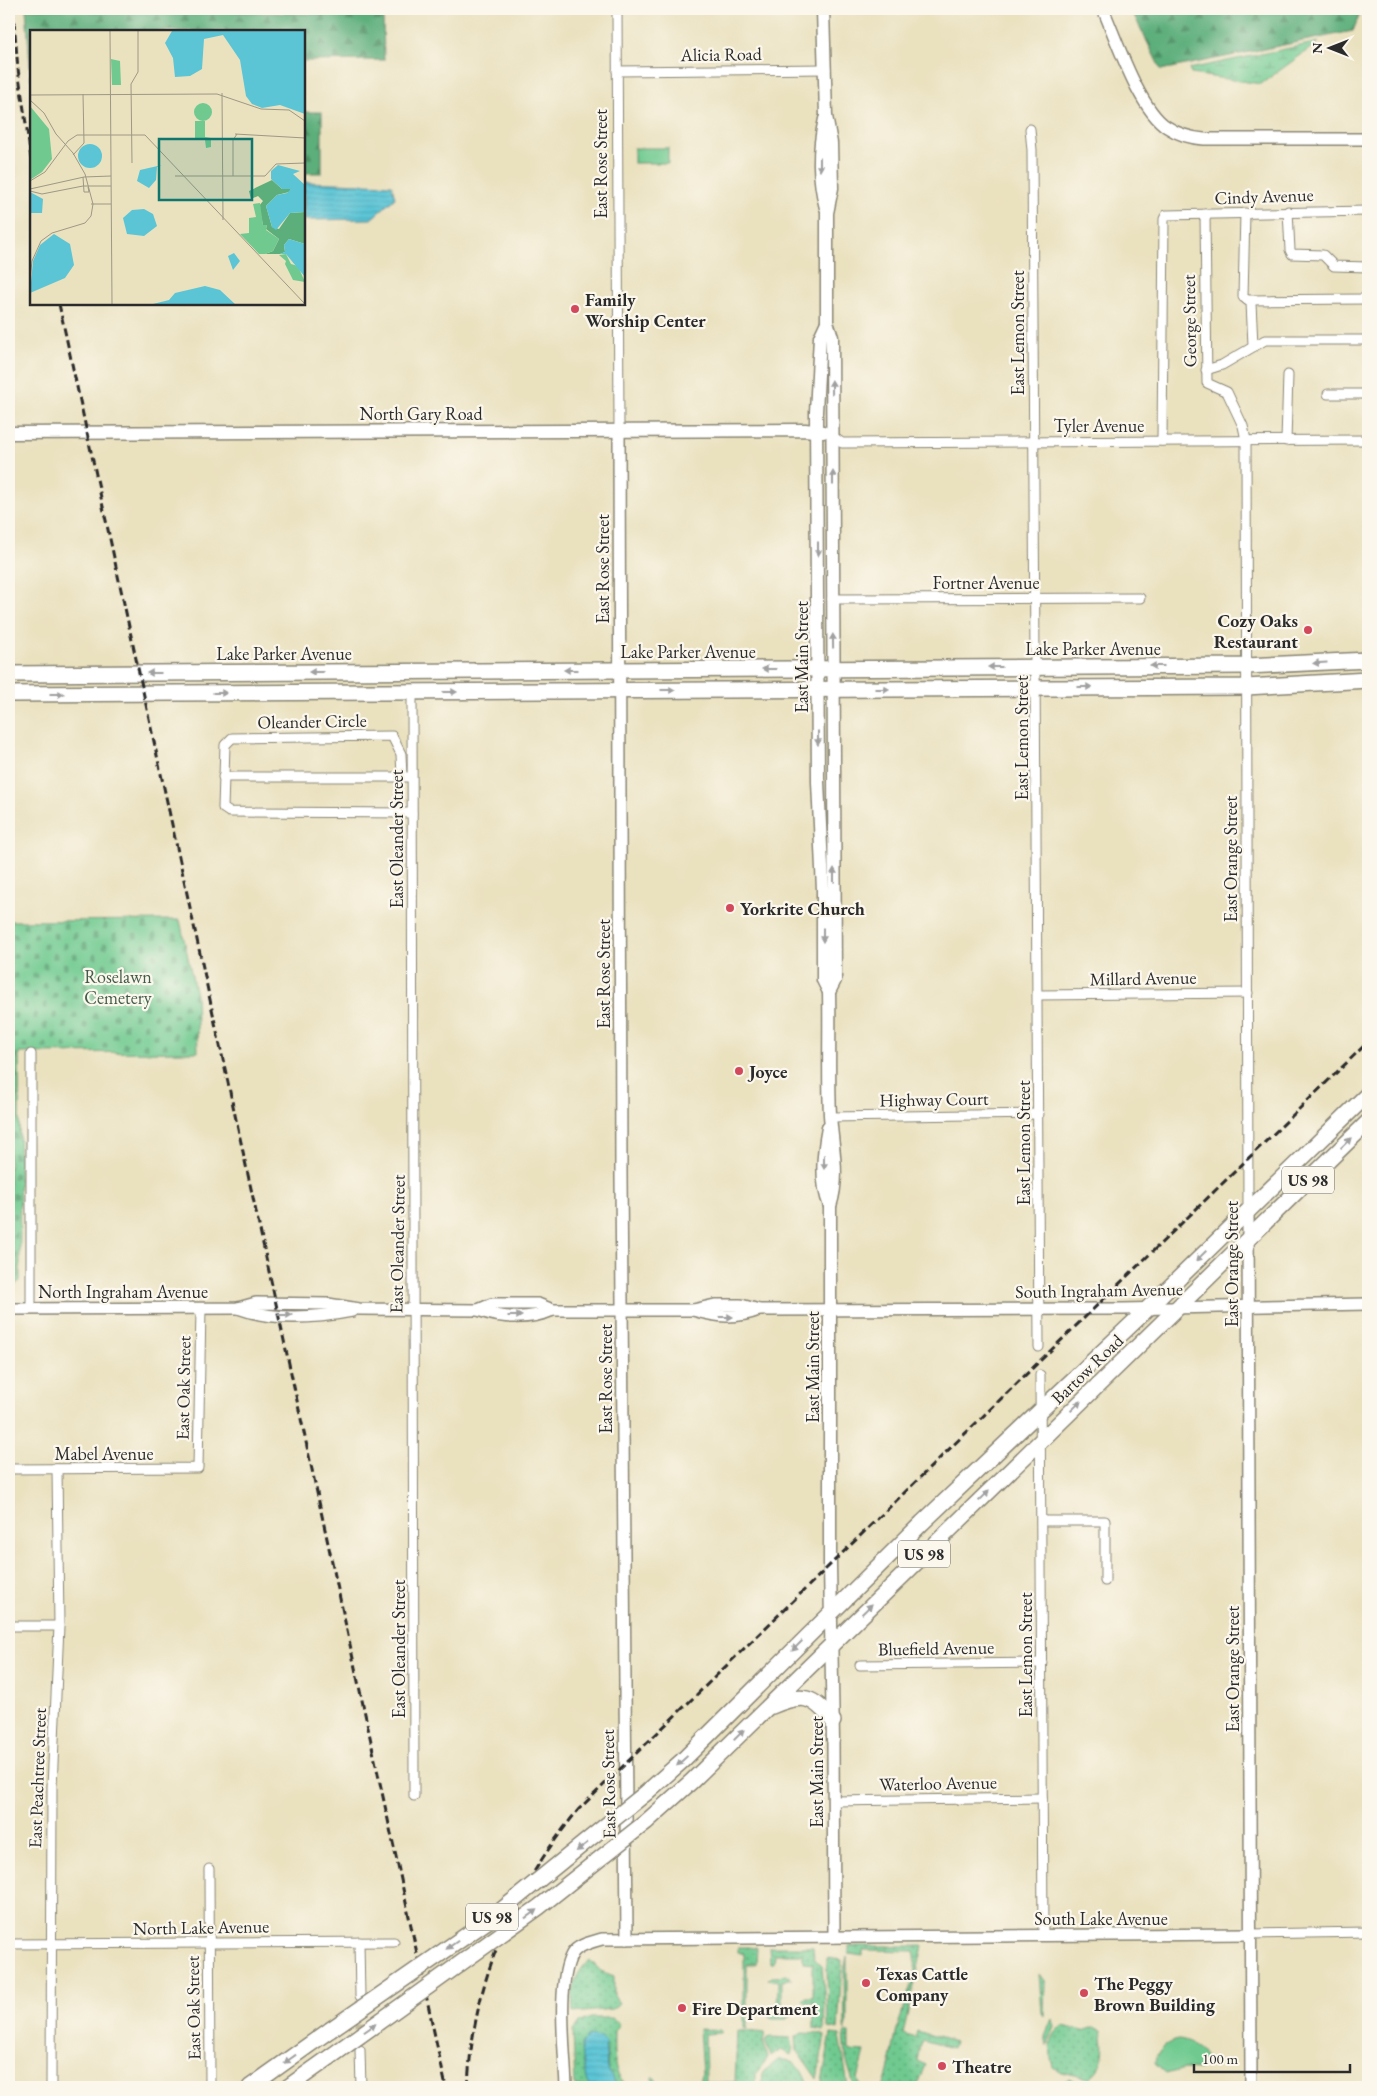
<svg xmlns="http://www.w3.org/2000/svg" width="1377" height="2096" viewBox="0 0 1377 2096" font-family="'EB Garamond',serif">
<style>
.grass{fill:url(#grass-dots);stroke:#4e7a5e}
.forest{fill:url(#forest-firs);stroke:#446c52}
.wetland{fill:url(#wetland-marsh);stroke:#4e7a5e}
.cemetery{fill:url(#cemetery-stones);stroke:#4e7a5e}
.green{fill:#70ca90;stroke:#4e7a5e}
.water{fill:url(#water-rules);stroke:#437880}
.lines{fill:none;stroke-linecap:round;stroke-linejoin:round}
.minor-tunnel{stroke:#c4bda1;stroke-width:9;stroke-dasharray:9 4.5;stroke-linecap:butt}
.minor-casing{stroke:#8a8675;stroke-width:11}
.tertiary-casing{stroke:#8a8675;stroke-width:14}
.secondary-casing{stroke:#8a8675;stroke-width:15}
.primary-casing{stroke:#8a8675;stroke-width:18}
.minor{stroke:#fff;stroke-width:9}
.tertiary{stroke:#fff;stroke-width:11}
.secondary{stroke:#fff;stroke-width:12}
.primary{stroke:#fff;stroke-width:15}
.rail{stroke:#2b2b2b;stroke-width:3;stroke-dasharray:8 4;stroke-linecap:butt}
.primary-bridge-casing{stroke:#8a8675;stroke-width:18;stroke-linecap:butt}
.primary-bridge{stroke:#fff;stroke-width:15}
.oneway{fill:#a0a0a0}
.poi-dot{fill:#d1495b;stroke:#fbf7ec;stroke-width:2}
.labels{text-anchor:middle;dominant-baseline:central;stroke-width:4.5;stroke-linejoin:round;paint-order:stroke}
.shield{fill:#fbf7ec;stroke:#696865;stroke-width:1}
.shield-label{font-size:16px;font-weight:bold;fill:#2b2b2b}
.street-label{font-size:18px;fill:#2b2b2b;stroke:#fbf7ec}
.poi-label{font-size:18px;font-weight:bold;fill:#2b2b2b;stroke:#fbf7ec;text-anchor:start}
.park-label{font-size:18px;fill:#405b49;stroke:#fbf7ec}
.inset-road{fill:none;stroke:#9e9884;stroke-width:1}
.view{fill:#0f766e;fill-opacity:0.15;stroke:#0f766e;stroke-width:2.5}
.inset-edge{fill:none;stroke:#2b2b2b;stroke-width:2.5}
</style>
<defs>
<pattern id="grass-dots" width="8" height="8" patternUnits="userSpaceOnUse" patternTransform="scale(1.25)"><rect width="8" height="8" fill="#70ca90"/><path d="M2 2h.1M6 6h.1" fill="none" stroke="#5ca476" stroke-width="1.8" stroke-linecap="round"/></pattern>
<pattern id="forest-firs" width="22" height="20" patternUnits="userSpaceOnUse" patternTransform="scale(1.25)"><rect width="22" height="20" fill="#5cae7a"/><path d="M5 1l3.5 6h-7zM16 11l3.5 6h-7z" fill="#4c8e64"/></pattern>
<pattern id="wetland-marsh" width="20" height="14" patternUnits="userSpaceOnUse" patternTransform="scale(1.25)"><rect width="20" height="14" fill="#70ca90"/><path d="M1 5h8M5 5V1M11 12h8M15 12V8" fill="none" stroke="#5ca476"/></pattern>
<pattern id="cemetery-stones" width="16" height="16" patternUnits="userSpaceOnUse" patternTransform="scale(1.25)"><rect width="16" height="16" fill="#70ca90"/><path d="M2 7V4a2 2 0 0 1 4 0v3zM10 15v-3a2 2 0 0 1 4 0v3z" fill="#5ca476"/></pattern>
<pattern id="water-rules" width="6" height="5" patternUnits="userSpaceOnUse" patternTransform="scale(1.25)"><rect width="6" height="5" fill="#5bc5d6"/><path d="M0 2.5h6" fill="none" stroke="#4fa9b8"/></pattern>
</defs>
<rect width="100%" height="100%" fill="#fbf7ec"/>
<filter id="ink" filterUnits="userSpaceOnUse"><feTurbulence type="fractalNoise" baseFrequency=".02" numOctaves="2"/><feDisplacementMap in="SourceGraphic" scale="10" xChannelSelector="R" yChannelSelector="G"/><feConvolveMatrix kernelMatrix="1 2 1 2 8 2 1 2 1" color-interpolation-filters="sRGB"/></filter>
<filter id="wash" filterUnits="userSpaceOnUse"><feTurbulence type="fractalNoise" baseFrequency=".0096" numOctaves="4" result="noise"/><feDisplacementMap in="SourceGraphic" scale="20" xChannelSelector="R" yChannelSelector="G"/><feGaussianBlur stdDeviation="1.12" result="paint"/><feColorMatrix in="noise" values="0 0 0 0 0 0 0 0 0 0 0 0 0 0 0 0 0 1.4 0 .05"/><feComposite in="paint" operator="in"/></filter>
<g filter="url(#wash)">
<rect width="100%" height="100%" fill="#eae1bf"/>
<g class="grass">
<path d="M849,1946h74l-20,88 12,4 2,-7 37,11 -2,6 -30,-8 -4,21 7,4 -9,22h-33c6,-17 9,-32 12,-49 4,-25 26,-62 19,-87l-51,-1v5l-14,-2z"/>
<path d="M738,1947h19l-1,17h-9v65l-3,-1v-74l-6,-2z"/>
<path d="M769,1947h44l1,11 8,8 3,38 -1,27 -10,-2 -1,-27 -7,1 -3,-3 3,-3h7v-33l-10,-1v-9h-28l-1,9h-4z"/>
<path d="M847,1956v69l-2,6 -1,-60z"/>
<path d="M827,1958l15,2 -4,70 -10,-2z"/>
<path d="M590,1960l11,11 13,5v20l5,7 -6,6 -40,4c-2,-21 0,-39 17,-53z"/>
<path d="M1039,1974l6,8 -1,34 -2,-3z"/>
<path d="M787,1975l5,4 -10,2v33l10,1 -5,4h-15l-4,-4 9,-2 1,-32 -10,-2 4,-3z"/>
<path d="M591,2018h21l6,4v5l-4,4c0,21 -3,46 17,56h-13c-10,-12 -12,-22 -11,-37l-25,10 9,27h-16l-2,-56 7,-9z"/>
<path d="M1052,2019l3,8 -8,19 -2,-11z"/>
<path d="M1064,2026l18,5 12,-4 8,4c4,16 2,38 -13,47l-28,-6 -8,-5c-4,-15 -5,-33 11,-41z"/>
<path d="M699,2029l21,1 2,3 -17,1 1,49 29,-1 2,-52 28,3 -2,8 5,17 -12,15v14h-119l-2,-5 11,4 7,-2 -1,-8 3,1 4,8 40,1 3,-12z"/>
<path d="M802,2033l20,1 3,2 -8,43 -20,-29 -1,-13z"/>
<path d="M844,2033h5v18l16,1 -7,27 3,8h-6l-1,-2 -8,-26z"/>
<path d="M831,2034l9,1 8,52h-27z"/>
<path d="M771,2037l20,1 2,9 -2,8 -10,-5 -10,7 -6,-16 2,-3z"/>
<path d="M778,2060c17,-2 28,10 29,27h-45l1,-15z"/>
<path d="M1069,2079l16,8h-24l1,-5z"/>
</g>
<g class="forest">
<path d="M26,9h116l241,7 1,44 -80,1v-30h-273v49z"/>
<path d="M1131,9h231l-9,22 -192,39z"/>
<rect x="304" y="112" width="18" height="61"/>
</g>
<path class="wetland" d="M1319,42l-58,42 -70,-10 -2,-5z"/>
<path class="cemetery" d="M180,920l16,75 2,57 -179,1 1,228 -11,8v-368z"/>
<g class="green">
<rect x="634" y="148" width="34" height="15"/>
<path d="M1178,2040c15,1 38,16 21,30l-15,-1 -18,5 -11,-10c0,-13 11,-22 23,-24z"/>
</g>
<g class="water">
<path d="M304,182l88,3 3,13 -24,21 -67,1z"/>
<path d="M588,2036l13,2 4,4 2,26 11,19h-27c-8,-11 -9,-28 -10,-42z"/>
</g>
</g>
<g filter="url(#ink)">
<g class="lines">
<path class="minor-tunnel" d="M360,2008v42"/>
<defs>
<g id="minor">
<path d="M617,9l2,421"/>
<path d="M617,71l209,-2"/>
<path d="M1030,129l2,21 7,1197"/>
<path d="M1288,211l2,39 2,4 31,1 11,11 34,1"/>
<path d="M1245,213l-2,84 8,6 2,42"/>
<path d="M1205,214l2,169 20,9 16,34 3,14 2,770"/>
<path d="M1247,300l121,-1"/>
<path d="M1206,370l16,-5 43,-25h103"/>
<path d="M1328,394h40"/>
<path d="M832,436l10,7 526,-3"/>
<path d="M1162,441l2,-222 2,-4 202,-4"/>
<path d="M1286,441l2,-66"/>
<path d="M832,599l308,-1"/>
<path d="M412,692l2,1104"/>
<path d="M223,777h185"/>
<path d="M402,777l-1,-23 -9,-18 -160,2 -7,7 -2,63 6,4 183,1"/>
<path d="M1038,995l210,-2"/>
<path d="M830,1117l209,-3"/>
<path d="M31,1309v-255"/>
<path d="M1040,1375l3,561"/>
<path d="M9,1469l189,-1 3,-160"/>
<path d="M1042,1521h63v60"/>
<path d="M9,1626h50"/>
<path d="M860,1665l182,-2"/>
<path d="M834,1801l208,-3"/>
<path d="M209,1869l1,218"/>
<path d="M1251,1934l117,-2"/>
<path d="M359,1942l1,54"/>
<path d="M9,1944l385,-2"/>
<path d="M360,2050l1,37"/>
<path d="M51,2087l1,-300 7,-161 -2,-157"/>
</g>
<g id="tertiary">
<path d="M1103,9c14,32 36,100 64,118 12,8 24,11 37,12h164"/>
<path d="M619,430l2,746 6,763"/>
<path d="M1248,1210l3,877"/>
<path d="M238,1308c35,13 78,10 114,3"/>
<path d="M9,1309l229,-1 18,-5 72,1 31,5 119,1c23,9 52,10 75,0"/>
<path d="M478,1310l14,-6h46l15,6h140l22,-5h26l18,5 364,-1 245,-5"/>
<path d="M693,1310c24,7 43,9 66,0"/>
<path d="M833,1740l1,197"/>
<path d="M566,2087c-1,-34 -10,-104 6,-133 5,-9 20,-12 30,-15l649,-5"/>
</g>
<g id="secondary">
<path d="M823,9l3,107 5,27 1,45 -5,25v109l5,15 3,643 -6,12"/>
<path d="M825,119c-7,30 -7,59 1,89"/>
<path d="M827,322l-7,15 -4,75 2,370 5,108v90l6,12c1,41 -1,82 1,123 2,32 10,61 0,91v358l3,176"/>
<path d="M9,433l796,-3 18,2"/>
<path d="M828,1128c-5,26 -8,54 2,78"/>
</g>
<g id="primary">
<path d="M9,674l1237,-8 122,-6"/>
<path d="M9,694l1237,-7 122,-7"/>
<path d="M772,1706c31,-13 40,-11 61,15"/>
<path d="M646,1793l36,-32 240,-238 214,-203 232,-226"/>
<path d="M646,1822l46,-41 676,-659"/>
<path d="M250,2087l80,-57"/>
<path d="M288,2087l42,-30"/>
</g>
</defs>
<use href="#minor" class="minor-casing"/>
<use href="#tertiary" class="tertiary-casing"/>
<use href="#secondary" class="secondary-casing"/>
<use href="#primary" class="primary-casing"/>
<use href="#minor" class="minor"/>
<use href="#tertiary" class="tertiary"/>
<use href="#secondary" class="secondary"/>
<use href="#primary" class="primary"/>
<g class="rail">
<path d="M13,9l5,60 13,89"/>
<path d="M59,304l387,1783"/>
<path d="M468,2087c4,-103 45,-199 111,-278l789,-767"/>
</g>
<defs>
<g id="primary-bridge">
<path d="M330,2030l163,-113 153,-124"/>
<path d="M330,2057l209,-150 107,-85"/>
</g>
</defs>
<use href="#primary-bridge" class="primary-bridge-casing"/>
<use href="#primary-bridge" class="primary-bridge"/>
</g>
<defs><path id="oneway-solid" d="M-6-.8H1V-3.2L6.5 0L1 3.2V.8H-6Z" transform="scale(1.25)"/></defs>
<g class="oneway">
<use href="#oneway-solid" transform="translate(820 164) rotate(90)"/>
<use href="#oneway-solid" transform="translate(832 387) rotate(-91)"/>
<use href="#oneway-solid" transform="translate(833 478) rotate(-90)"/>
<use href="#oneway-solid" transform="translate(818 549) rotate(90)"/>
<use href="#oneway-solid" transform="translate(833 641) rotate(-91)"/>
<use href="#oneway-solid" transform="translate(1320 663) rotate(176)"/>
<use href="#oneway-solid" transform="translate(1157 666) rotate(180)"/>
<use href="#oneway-solid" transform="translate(995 667) rotate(180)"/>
<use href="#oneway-solid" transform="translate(769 669) rotate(180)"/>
<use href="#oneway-solid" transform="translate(571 670) rotate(180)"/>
<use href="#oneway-solid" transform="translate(316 672) rotate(180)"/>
<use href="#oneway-solid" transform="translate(154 673) rotate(180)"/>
<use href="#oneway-solid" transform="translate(1085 687)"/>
<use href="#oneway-solid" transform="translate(882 689)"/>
<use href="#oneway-solid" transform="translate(668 690)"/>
<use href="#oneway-solid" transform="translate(450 692)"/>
<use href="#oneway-solid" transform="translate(220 693)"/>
<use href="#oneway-solid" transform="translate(57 694)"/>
<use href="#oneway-solid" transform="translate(818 738) rotate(90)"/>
<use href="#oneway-solid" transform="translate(834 875) rotate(-90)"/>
<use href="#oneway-solid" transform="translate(823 935) rotate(90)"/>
<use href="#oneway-solid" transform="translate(1346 1143) rotate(-44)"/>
<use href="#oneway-solid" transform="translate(824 1162) rotate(90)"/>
<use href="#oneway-solid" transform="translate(1201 1256) rotate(135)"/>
<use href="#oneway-solid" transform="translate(285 1315)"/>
<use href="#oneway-solid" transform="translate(515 1316)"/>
<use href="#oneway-solid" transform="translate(726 1317)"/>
<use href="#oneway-solid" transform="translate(1076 1406) rotate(-44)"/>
<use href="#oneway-solid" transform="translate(984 1496) rotate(-44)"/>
<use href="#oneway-solid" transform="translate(867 1609) rotate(-44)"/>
<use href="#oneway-solid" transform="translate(797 1646) rotate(135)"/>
<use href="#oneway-solid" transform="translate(739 1735) rotate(-45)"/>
<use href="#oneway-solid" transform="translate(682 1761) rotate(137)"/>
<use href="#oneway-solid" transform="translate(582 1847) rotate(142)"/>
<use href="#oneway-solid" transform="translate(531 1914) rotate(-36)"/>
<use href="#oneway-solid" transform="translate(452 1945) rotate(145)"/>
<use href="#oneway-solid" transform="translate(370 2028) rotate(-35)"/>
<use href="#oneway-solid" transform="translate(290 2059) rotate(144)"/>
</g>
</g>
<g class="poi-dot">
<circle cx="575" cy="309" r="5"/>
<circle cx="1308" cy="630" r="5"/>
<circle cx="730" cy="908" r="5"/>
<circle cx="739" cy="1071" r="5"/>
<circle cx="866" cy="1983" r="5"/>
<circle cx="1084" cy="1993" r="5"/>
<circle cx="682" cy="2008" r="5"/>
<circle cx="942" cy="2066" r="5"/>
</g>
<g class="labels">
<g class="shield">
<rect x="1282" y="1166.5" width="52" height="27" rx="4"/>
<rect x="898" y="1540.5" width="52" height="27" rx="4"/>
<rect x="466" y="1903.5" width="52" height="27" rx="4"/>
</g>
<g class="shield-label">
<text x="1308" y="1180">US 98</text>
<text x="924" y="1554">US 98</text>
<text x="492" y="1917">US 98</text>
</g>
<g class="street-label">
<text transform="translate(721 54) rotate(-1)">Alicia Road</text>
<text transform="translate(600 164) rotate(-90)">East Rose Street</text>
<text transform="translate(1264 196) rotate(-2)">Cindy Avenue</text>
<text transform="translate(1189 321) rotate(-91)">George Street</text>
<text transform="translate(1017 333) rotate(-90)">East Lemon Street</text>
<text x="421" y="413">North Gary Road</text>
<text x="1099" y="425">Tyler Avenue</text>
<text transform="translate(602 569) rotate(-90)">East Rose Street</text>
<text x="986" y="582">Fortner Avenue</text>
<text x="1093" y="648">Lake Parker Avenue</text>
<text x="688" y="651">Lake Parker Avenue</text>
<text x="284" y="653">Lake Parker Avenue</text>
<text transform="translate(801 657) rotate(-90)">East Main Street</text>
<text transform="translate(312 721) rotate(-1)">Oleander Circle</text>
<text transform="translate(1021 738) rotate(-90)">East Lemon Street</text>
<text transform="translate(396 839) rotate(-90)">East Oleander Street</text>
<text transform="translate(1230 859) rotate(-90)">East Orange Street</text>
<text transform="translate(603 974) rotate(-90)">East Rose Street</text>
<text transform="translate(1143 978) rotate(-1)">Millard Avenue</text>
<text transform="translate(934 1099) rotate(-1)">Highway Court</text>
<text transform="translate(1023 1143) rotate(-90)">East Lemon Street</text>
<text transform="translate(397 1244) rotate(-89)">East Oleander Street</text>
<text transform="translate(1231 1264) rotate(-90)">East Orange Street</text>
<text transform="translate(1099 1290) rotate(-1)">South Ingraham Avenue</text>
<text x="123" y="1291">North Ingraham Avenue</text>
<text transform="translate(812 1367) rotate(-90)">East Main Street</text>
<text transform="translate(1087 1369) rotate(-44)">Bartow Road</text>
<text transform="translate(605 1379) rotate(-90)">East Rose Street</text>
<text transform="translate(183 1388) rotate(-89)">East Oak Street</text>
<text x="104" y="1453">Mabel Avenue</text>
<text transform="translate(936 1648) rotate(-1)">Bluefield Avenue</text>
<text transform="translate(398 1649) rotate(-90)">East Oleander Street</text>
<text transform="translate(1025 1655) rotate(-90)">East Lemon Street</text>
<text transform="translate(1232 1669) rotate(-90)">East Orange Street</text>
<text transform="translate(816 1772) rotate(-90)">East Main Street</text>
<text transform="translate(37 1778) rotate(-88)">East Peachtree Street</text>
<text transform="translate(938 1783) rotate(-1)">Waterloo Avenue</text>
<text transform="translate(608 1784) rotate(-91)">East Rose Street</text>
<text x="1101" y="1918">South Lake Avenue</text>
<text transform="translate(201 1927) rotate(-1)">North Lake Avenue</text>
<text transform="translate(193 2008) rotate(-91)">East Oak Street</text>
</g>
<g class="poi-label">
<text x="585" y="299">Family<tspan x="585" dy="21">Worship Center</tspan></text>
<text x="1298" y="620" text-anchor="end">Cozy Oaks<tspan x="1298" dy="21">Restaurant</tspan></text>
<text x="740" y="908">Yorkrite Church</text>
<text x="749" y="1071">Joyce</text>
<text x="876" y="1973">Texas Cattle<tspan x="876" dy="21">Company</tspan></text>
<text x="1094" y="1983">The Peggy<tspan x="1094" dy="21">Brown Building</tspan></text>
<text x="692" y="2008">Fire Department</text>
<text x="952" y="2066">Theatre</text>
</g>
<g class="park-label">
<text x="118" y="976">Roselawn<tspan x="118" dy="21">Cemetery</tspan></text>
</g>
</g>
<g transform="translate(30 30)">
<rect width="275" height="275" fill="#eae1bf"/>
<path d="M242,150l10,9h9l-2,3 -12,3 -11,11 6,21 7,2 11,-16 15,-1v32l-16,-5 -5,6 1,7 -5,2h-15l8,-3 6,-12 -13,-10 1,-4h-4l-4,-19 4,-5 -5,-5 -7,3 -2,-8z" fill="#5cae7a"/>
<path d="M256,224l5,10 7,2 7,16 -12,-2 -8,-16 1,-3 -7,-6z" fill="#70ca90"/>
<path d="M164 82a9 9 0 1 1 18 0a9 9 0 1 1-18 0ZM165,91h10v16l6,1v9l-5,1 -1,-8h-10z" fill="#70ca90"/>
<path d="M81,29l9,2 1,24h10l7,-13 -7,13h-19zM0,76l19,23 3,30 -10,13 -12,8zM230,173l3,22h4l-1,5 13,9 -6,12 -8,3h-6l-19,-20 9,-1v-15l7,-1 -3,-13z" fill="#70ca90"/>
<path d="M142,1h133v83l-25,-9 -18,3 -10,-4 -6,-8 -6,-36 -17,-25 -19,4 -2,30 -12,7 -15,1 -2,-19 -8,-15zM48 126a12 12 0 1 1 24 0a12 12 0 1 1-24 0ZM132,135l-5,2 -1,13 -7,8 -12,-7 3,-11zM248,135l22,6 -7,3 12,11v27l-15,1 -14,17 -4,-3 -6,-21 11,-11 10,-2 4,-4h-9l-11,-10v-8zM0,162l13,7 -1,14h-12zM114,179l9,5 4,12 -13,10 -17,-2 -4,-16 9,-8zM24,204l16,10 4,21 -9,13 -35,15 3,-32 7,-16zM259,209l16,5v33l-19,-23h-6l5,-2 -1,-7zM204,223l6,8 -7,9 -5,-14zM175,256l15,4 15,14h-82l16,-4 6,-7z" fill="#5bc5d6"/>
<path class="inset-road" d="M80,1l2,273M101,54l1,79M101,54l7,-12v-41M192,63l1,127M0,65l187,-1 44,15 28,1 16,11M0,70l14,13 12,21 17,19 12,21 8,30 -2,12 -6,7 -33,10 -11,8 -9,20 -2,18M205,104l70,4M43,125l11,-12 -1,-49M145,146h90l11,-12 29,-1M203,146v-36l4,-6M53,147l1,15h5l-1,-5M0,151l15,-9 23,-31 9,-6h68l160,169M0,159l54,-12 27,-1M0,161l12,3 41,-8h28M61,174h20"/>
<path class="view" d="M129,109h93v61h-93z"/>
<rect width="275" height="275" class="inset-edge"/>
</g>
<rect width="1377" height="2096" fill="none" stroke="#fbf7ec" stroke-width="30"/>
<g transform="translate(1330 48) rotate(270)" stroke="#fbf7ec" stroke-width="4" paint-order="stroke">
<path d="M0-4L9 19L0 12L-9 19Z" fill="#2b2b2b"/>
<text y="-8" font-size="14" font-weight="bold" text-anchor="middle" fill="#2b2b2b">N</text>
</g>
<path d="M1194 2064v8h156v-8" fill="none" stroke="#2b2b2b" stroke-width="2.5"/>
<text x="1202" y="2064" font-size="15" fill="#2b2b2b" stroke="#fbf7ec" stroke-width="4" paint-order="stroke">100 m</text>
</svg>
